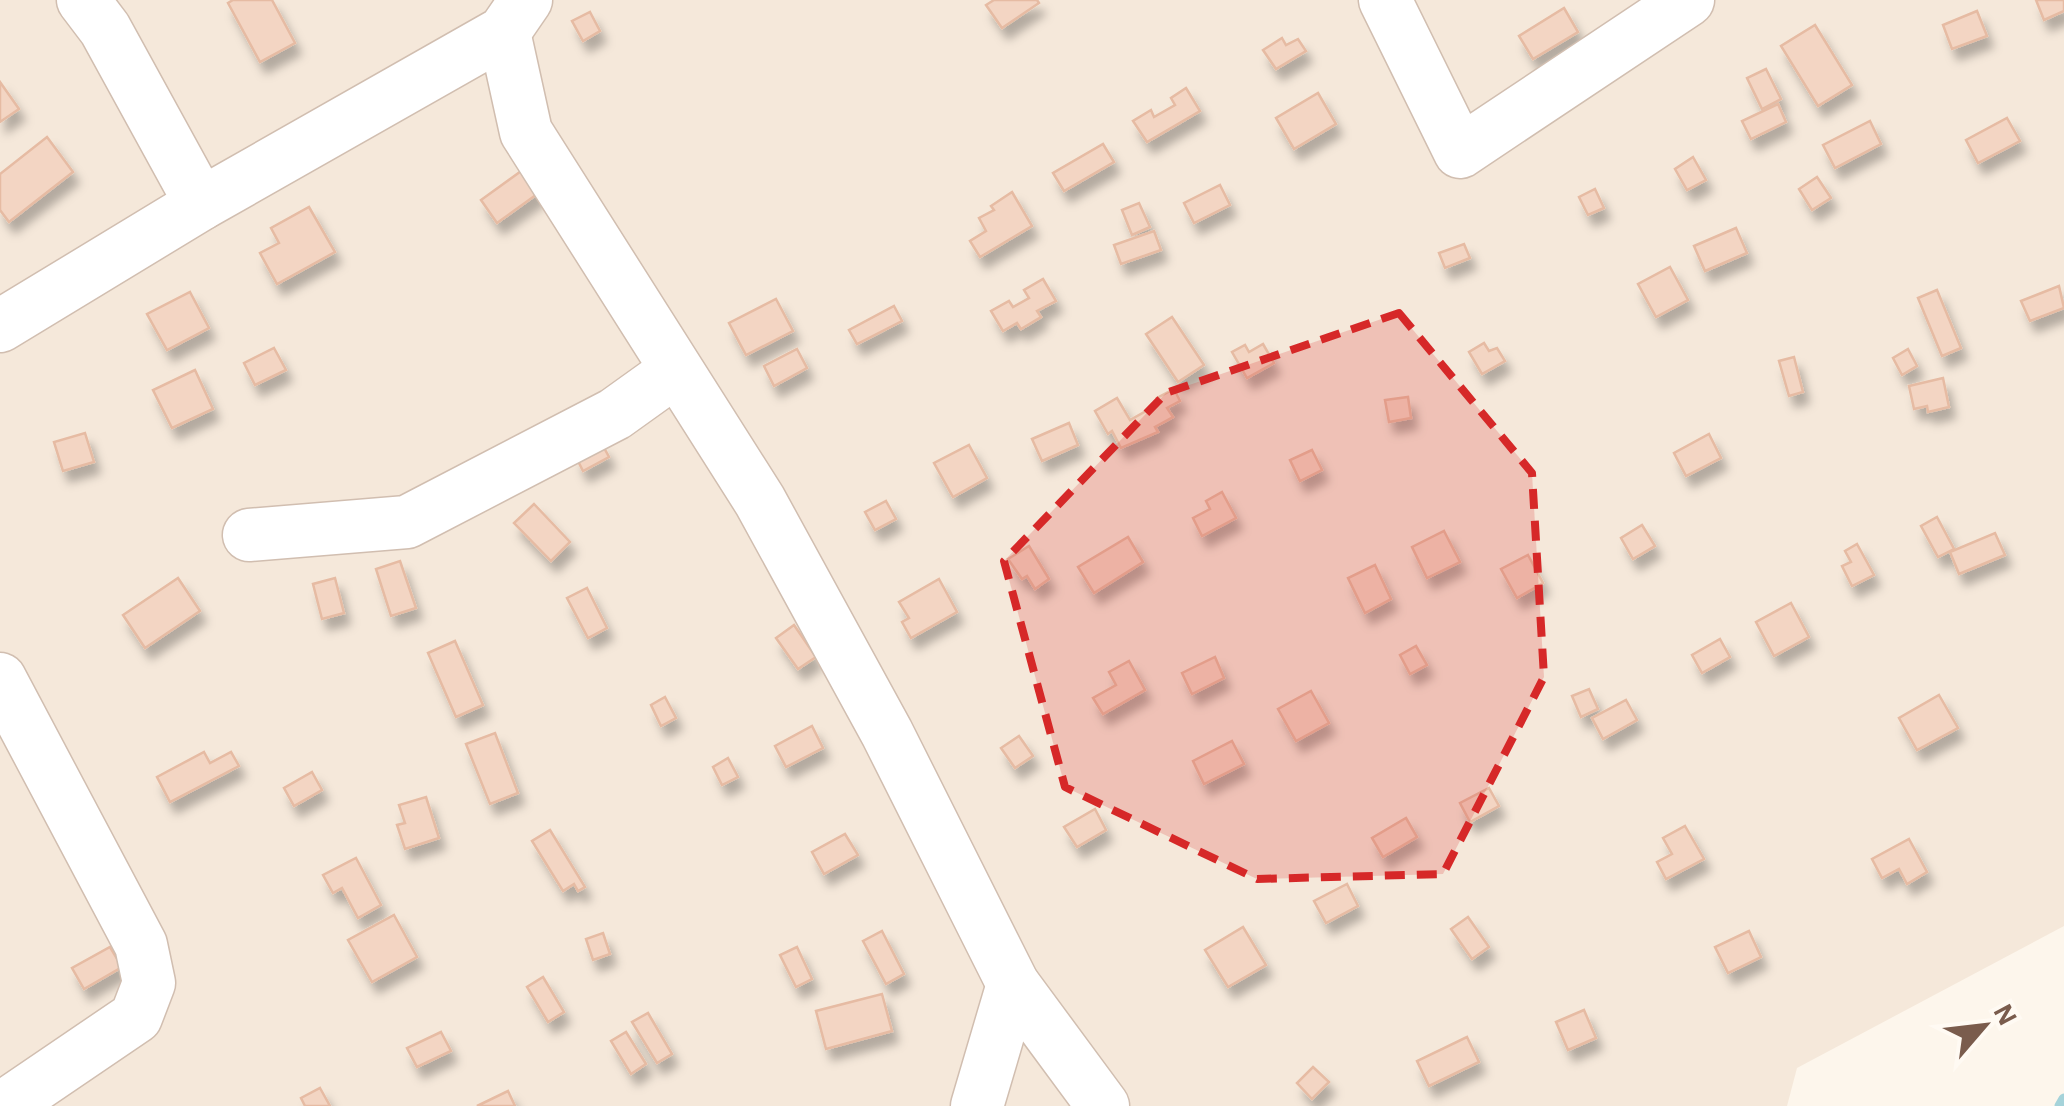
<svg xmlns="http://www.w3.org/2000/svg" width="2064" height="1106" viewBox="0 0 2064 1106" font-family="'Alegreya Sans',sans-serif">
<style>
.residential{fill:#f5e8da}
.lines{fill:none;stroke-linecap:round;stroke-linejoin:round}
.stream{stroke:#a5d3da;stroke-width:11}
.building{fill:#f3d5c3;stroke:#e6bba3;stroke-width:2.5;filter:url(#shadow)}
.minor-casing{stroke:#d1beb0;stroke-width:55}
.minor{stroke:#fff;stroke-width:52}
.marked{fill:#d62828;fill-opacity:0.2;stroke:#d62828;stroke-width:8;stroke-dasharray:20 12;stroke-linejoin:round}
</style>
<defs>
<filter id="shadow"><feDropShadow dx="6" dy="11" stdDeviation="5" flood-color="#0004"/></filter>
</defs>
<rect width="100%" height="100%" fill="#fdf6ec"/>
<path class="residential" d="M0,0h2064v926l-267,142 -10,38h-1787z"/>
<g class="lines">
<path class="stream" d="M2060,1106l4,-7"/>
</g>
<g class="building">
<path d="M233,0h39l23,43 -35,19 -32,-59z"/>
<path d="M994,0h43l2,3 -37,25 -16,-23z"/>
<path d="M2036,0h28v11l-20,9z"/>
<path d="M1564,8l14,24 -45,27 -14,-23z"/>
<path d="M1977,11l10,25 -35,13 -9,-24z"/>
<path d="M590,12l10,19 -17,10 -11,-20z"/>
<path d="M1815,25l37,60 -34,21 -37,-60z"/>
<path d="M1282,38l4,7 12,-6 8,12 -30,18 -13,-19z"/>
<path d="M1766,69l15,30 -19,10 -15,-31z"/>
<path d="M0,82l19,27 -19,13z"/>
<path d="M1186,88l14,23 -53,31 -14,-21 18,-11 3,7 21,-12 -4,-7z"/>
<path d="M1318,93l18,31 -42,25 -18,-31z"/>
<path d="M1778,104l8,18 -35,17 -9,-18z"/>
<path d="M2007,118l13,23 -42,22 -12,-23z"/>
<path d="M1870,121l11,23 -46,24 -12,-23z"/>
<path d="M47,137l26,35 -64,50 -9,-12v-36z"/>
<path d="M1103,144l11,18 -50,29 -11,-18z"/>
<path d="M1693,157l13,23 -19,10 -12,-21z"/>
<path d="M524,169l16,23 -43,31 -16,-23z"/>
<path d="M1817,177l14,21 -19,12 -13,-21z"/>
<path d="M1220,185l10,20 -36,18 -10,-20z"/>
<path d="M1595,189l9,19 -16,7 -9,-18z"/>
<path d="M1012,192l20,34 -52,31 -10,-16 16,-10 -7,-13 15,-8 -3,-4z"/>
<path d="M1139,203l11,24 -18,8 -10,-25z"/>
<path d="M309,207l26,45 -58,32 -17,-31 19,-10 -8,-15z"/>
<path d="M1736,228l11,25 -42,18 -11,-25z"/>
<path d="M1154,231l7,19 -40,14 -7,-19z"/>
<path d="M1464,244l6,14 -25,10 -6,-15z"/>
<path d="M1670,267l18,33 -32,17 -18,-33z"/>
<path d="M1043,279l13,22 -19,10 4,6 -20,12 -4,-6 -14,8 -12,-20 18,-10 4,6 16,-9 -5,-8z"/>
<path d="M2059,286l5,22 -34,13 -9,-20z"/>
<path d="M1937,290l24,58 -19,8 -24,-58z"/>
<path d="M190,292l19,36 -42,22 -20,-36z"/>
<path d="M776,299l17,32 -47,24 -17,-32z"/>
<path d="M894,306l8,15 -45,23 -8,-14z"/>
<path d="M1172,317l32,48 -26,17 -32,-48z"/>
<path d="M1484,343l5,8 8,-3 8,13 -23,13 -13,-22z"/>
<path d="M1263,344l11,19 -27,15 -15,-26 13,-7 4,7z"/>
<path d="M274,348l12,22 -31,15 -11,-22z"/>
<path d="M797,349l10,19 -33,18 -10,-20z"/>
<path d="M1908,349l9,17 -15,9 -9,-17z"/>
<path d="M1794,357l9,35 -14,4 -10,-35z"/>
<path d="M195,370l18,39 -41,19 -19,-38z"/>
<path d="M1943,378l6,29 -21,5 -1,-6 -13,3 -5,-23z"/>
<path d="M1174,389l6,12 -13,7 6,9 -18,10 3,5 -37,16 -9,-17 -4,3 -13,-23 22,-13 13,22 30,-17 -3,-5z"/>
<path d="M1408,397l3,21 -22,4 -4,-22z"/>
<path d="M1069,423l9,22 -36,16 -10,-22z"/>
<path d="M85,433l9,29 -31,9 -9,-29z"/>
<path d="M1709,434l12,24 -35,18 -12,-23z"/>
<path d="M602,444l7,13 -26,14 -7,-14z"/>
<path d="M969,445l18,33 -34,19 -19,-34z"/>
<path d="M1312,450l10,20 -22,11 -10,-21z"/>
<path d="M1222,492l14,26 -34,18 -9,-18 17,-9 -4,-8z"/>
<path d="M886,501l10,18 -21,11 -10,-18z"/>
<path d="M534,504l36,38 -19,19 -37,-38z"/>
<path d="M1937,517l17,32 -16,8 -17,-31z"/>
<path d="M1642,525l13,21 -22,13 -12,-21z"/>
<path d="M1444,531l16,31 -33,16 -15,-31z"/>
<path d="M1995,533l10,22 -46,19 -9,-22z"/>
<path d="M1128,537l15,25 -49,31 -16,-26z"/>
<path d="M1857,544l17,31 -22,11 -10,-20 9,-4 -6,-11z"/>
<path d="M1029,546l20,33 -14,10 -8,-13 -5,3 -14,-20z"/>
<path d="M1528,555l15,28 -26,15 -16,-29z"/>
<path d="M400,561l16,47 -25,8 -15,-47z"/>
<path d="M1375,565l16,34 -26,14 -17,-35z"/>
<path d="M178,578l22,33 -55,37 -22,-33z"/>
<path d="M335,578l9,35 -22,6 -9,-35z"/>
<path d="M939,579l18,33 -46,26 -9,-16 7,-4 -10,-16z"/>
<path d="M587,588l20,40 -19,10 -21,-40z"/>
<path d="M1791,603l18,34 -35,19 -18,-34z"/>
<path d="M794,625l22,32 -18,12 -22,-31z"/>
<path d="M1720,639l10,18 -28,16 -10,-18z"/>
<path d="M455,641l28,64 -27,12 -28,-64z"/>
<path d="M1416,646l11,19 -17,9 -10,-19z"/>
<path d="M1215,657l9,21 -32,16 -10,-21z"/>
<path d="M1129,661l16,29 -42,24 -10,-16 23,-13 -7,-13z"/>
<path d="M1589,689l9,20 -17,8 -9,-21z"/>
<path d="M1311,691l18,32 -33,18 -18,-32z"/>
<path d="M1939,695l19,33 -41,22 -18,-32z"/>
<path d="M665,697l11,21 -15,8 -10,-21z"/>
<path d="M1626,700l11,20 -34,19 -11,-21z"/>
<path d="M812,726l11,22 -37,19 -11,-21z"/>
<path d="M495,733l23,60 -28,11 -24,-60z"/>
<path d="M1019,736l14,20 -18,12 -14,-20z"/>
<path d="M1232,741l12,23 -40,20 -11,-23z"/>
<path d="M204,752l6,11 21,-11 8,14 -69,36 -13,-25z"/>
<path d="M728,758l10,19 -16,8 -9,-18z"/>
<path d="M312,772l10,18 -28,16 -10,-18z"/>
<path d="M1489,788l10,18 -29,16 -10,-19z"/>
<path d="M426,797l13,41 -34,11 -8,-24 8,-2 -6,-18z"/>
<path d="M1095,809l11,21 -29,17 -13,-20z"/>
<path d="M1406,818l11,19 -34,20 -11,-19z"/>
<path d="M1685,826l19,33 -38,20 -9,-17 15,-8 -9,-16z"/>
<path d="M550,830l35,57 -7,4 -4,-7 -11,7 -31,-50z"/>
<path d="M845,834l13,21 -34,19 -12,-22z"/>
<path d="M1909,839l18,33 -20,12 -8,-15 -17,9 -10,-19z"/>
<path d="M356,858l25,47 -23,13 -16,-30 -9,5 -10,-18z"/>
<path d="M1347,884l11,22 -32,17 -12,-22z"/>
<path d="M394,915l23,42 -45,25 -24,-42z"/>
<path d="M1468,917l21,30 -17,12 -21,-30z"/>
<path d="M1243,927l23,38 -38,22 -23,-37z"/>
<path d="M882,931l22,43 -18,10 -23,-43z"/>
<path d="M1749,931l12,26 -33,16 -13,-26z"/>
<path d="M603,933l7,21 -17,6 -7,-21z"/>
<path d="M110,947l12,20 -38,22 -12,-21z"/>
<path d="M797,947l15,32 -16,8 -16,-32z"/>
<path d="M543,977l21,35 -16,10 -21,-35z"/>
<path d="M882,994l10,37 -66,18 -10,-38z"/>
<path d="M1584,1010l12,28 -28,12 -12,-28z"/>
<path d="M648,1013l24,41 -15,9 -25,-41z"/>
<path d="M441,1032l10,19 -34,16 -10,-19z"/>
<path d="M626,1032l20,32 -15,10 -20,-33z"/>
<path d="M1467,1037l12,25 -50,24 -12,-25z"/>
<path d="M1313,1067l16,15 -17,17 -15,-16z"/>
<path d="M320,1088l10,18h-25l-4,-8z"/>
<path d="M508,1091l7,15h-38z"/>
</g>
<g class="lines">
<defs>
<g id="minor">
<path d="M83,0l22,29 96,175"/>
<path d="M1385,0l75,152 228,-152"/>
<path d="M504,32l22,100 234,369 127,232 126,251 90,122"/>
<path d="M0,326l201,-122 303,-172 22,-32"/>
<path d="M249,535l158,-13 208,-108 60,-43"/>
<path d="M0,679l141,266 8,38 -13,34 -131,89"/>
<path d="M977,1106l36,-122"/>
</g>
</defs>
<use href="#minor" class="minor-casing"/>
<use href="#minor" class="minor"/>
</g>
<path class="marked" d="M1399,313l133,160 12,204 -101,197 -186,5 -192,-92 -61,-226 162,-168z"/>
<g transform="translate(1984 1026) rotate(62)" stroke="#fffaf3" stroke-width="8" paint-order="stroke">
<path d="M0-8L18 38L0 25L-18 38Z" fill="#7a5c4d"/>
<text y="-15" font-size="28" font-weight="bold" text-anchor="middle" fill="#7a5c4d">N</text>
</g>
</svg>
